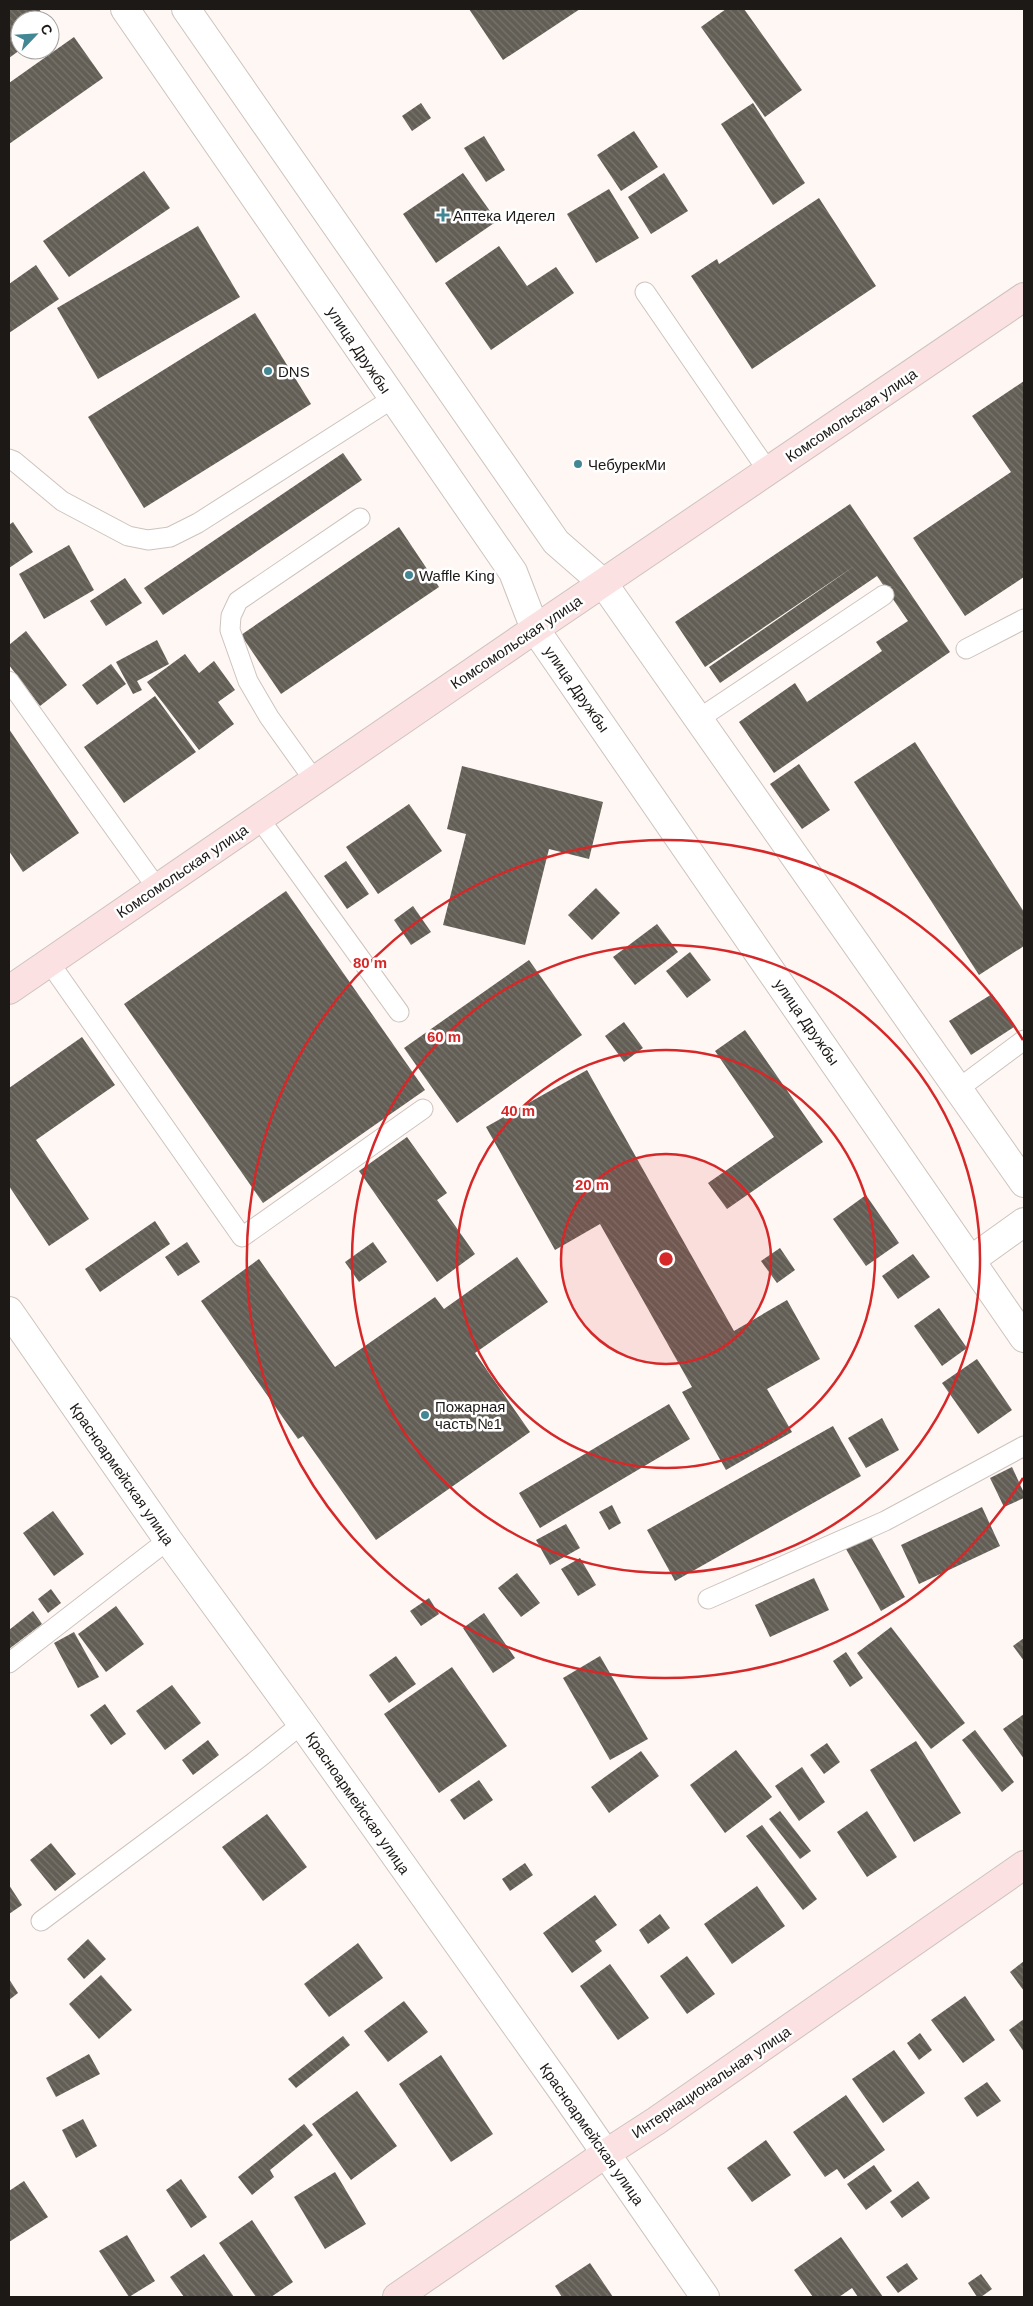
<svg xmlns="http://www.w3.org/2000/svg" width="1033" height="2306" viewBox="0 0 1033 2306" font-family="Arial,sans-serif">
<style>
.building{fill:url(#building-back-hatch)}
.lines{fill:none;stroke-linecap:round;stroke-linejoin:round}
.lane-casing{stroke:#cec3be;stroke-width:21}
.street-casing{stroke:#cec3be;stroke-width:30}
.secondary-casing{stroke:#cec3be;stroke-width:30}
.lane{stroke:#fff;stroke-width:19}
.street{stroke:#fff;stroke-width:28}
.secondary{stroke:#fce1e2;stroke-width:28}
.ring{fill:none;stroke:#d62828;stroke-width:2.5}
.poi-dot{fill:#428793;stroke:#fff;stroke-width:2}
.labels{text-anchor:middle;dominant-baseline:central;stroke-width:5;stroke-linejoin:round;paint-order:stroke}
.poi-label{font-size:15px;fill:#1c1917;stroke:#fff;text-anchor:start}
.street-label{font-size:15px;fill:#1c1917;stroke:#fff}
.centre{fill:#d62828;stroke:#fff;stroke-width:2.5}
.ring-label{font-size:15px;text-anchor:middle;font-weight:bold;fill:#d62828;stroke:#fff;stroke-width:5;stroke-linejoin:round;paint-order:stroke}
</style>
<defs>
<pattern id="building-back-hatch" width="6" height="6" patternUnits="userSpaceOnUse" patternTransform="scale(1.25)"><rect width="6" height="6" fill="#625e55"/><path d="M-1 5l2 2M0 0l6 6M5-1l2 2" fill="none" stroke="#78756e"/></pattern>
</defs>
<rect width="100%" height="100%" fill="#fef7f4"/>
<g class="building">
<path d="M9,9h30l8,11h-27v30l-11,8z"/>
<path d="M469,9h111l-77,51z"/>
<path d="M726,9h18l58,81 -37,27 -64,-90z"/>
<path d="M74,37l29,41 -94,66v-61z"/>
<path d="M421,103l10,15 -19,13 -10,-15z"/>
<path d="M753,103l52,80 -32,22 -52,-81z"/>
<path d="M634,131l24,36 -37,24 -24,-36z"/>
<path d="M484,136l21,34 -19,12 -22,-34z"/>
<path d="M144,171l26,37 -101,69 -26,-36z"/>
<path d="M463,173l34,48 -61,42 -33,-49z"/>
<path d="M664,173l24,38 -37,23 -23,-37z"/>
<path d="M609,189l30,49 -43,25 -29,-49z"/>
<path d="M819,198l57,88 -124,83 -61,-93 26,-17 2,5z"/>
<path d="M198,226l42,71 -142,82 -41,-71z"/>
<path d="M499,246l28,40 29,-19 18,26 -83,57 -46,-67z"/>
<path d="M36,265l23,34 -50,34v-49z"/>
<path d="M255,313l56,91 -167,104 -56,-91z"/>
<path d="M1024,381v196l-59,39 -52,-78 98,-66 -39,-56z"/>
<path d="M343,453l19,27 -199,135 -19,-27z"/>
<path d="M850,504l100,148 -176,121 -35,-51 56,-39 12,19 75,-51 -6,-9 32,-21 -31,-45 -157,107 -11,-16 147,-102 -151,102 -30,-45z"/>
<path d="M13,522l20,30 -24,16v-43z"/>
<path d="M399,527l40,60 -158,107 -40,-59z"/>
<path d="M69,545l25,45 -50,29 -25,-45z"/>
<path d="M125,578l17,25 -36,23 -16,-25z"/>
<path d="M26,631l41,54 -27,21 -31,-41v-20z"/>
<path d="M157,640l12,24 -32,17 5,9 -9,4 -17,-32z"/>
<path d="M185,654l14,19 15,-12 21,29 -17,12 16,22 -35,26 -52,-68z"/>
<path d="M111,664l15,20 -29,21 -15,-20z"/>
<path d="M155,696l41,56 -72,51 -40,-56z"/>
<path d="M9,729l70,104 -56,39 -14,-21z"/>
<path d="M915,742l109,170v34l-45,29 -125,-193z"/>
<path d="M799,764l31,46 -28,19 -32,-45z"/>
<path d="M462,766l141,36 -14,57 -40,-10 -24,96 -82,-20 23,-91 -19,-5z"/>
<path d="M409,804l33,47 -64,43 -32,-47z"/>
<path d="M346,861l23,33 -22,15 -23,-33z"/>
<path d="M596,888l24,25 -28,27 -24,-25z"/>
<path d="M286,891l139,199 -162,113 -139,-199z"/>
<path d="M413,906l18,26 -20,13 -17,-25z"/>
<path d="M657,924l21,28 -43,33 -22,-28z"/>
<path d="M690,952l21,28 -24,18 -21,-27z"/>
<path d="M529,960l53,75 -125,88 -53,-75z"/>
<path d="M992,994l22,33 -43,28 -22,-34z"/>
<path d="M624,1022l19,26 -19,14 -19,-26z"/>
<path d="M745,1030l78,112 -96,67 -19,-26 66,-46 -59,-86z"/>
<path d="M82,1037l33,48 -79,55 53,79 -40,27 -40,-60v-98z"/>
<path d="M587,1070l147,261 53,-31 33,59 -53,30 25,43 -66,38 -44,-78 10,-5 -92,-163 -45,26 -69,-123z"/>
<path d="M407,1137l40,56 -10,7 38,54 -38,28 -78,-111z"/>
<path d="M866,1195l33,48 -33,23 -33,-47z"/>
<path d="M155,1221l15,23 -70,48 -15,-23z"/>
<path d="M187,1242l13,20 -22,14 -13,-19z"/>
<path d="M373,1242l14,20 -28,20 -14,-20z"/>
<path d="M780,1248l15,22 -18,13 -16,-22z"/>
<path d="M913,1254l17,23 -32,22 -16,-23z"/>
<path d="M517,1257l31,45 -73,51 55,79 -154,108 -73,-104 -5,3 -97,-138 58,-42 76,108 100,-70 9,12z"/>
<path d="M939,1308l28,40 -25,18 -28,-40z"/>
<path d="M977,1359l35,51 -34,24 -36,-51z"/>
<path d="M669,1404l21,35 -150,89 -21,-35z"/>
<path d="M882,1418l17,32 -33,18 -18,-30z"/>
<path d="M833,1426l28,50 -186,105 -28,-51z"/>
<path d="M1012,1467l12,26v5l-20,9 -14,-29z"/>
<path d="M612,1505l9,18 -12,7 -10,-18z"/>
<path d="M982,1507l18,39 -81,38 -18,-39z"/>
<path d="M53,1511l31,43 -30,22 -31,-43z"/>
<path d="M566,1524l14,24 -30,17 -14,-25z"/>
<path d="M870,1535l35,62 -24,14 -35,-62z"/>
<path d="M580,1558l16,27 -18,11 -17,-27z"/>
<path d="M517,1573l23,30 -19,14 -23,-29z"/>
<path d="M814,1578l15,32 -59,27 -15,-32z"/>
<path d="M51,1589l10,14 -13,10 -10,-14z"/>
<path d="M429,1598l10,16 -18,12 -11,-15z"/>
<path d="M116,1606l28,38 -38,28 -28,-38z"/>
<path d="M33,1611l9,13 -33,25v-19z"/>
<path d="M484,1613l31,45 -22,15 -30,-45z"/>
<path d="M891,1627l74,96 -34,26 -74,-96z"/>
<path d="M74,1632l25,45 -21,11 -24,-45z"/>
<path d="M1024,1638v23l-11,-15z"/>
<path d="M846,1652l17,26 -13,9 -17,-26z"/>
<path d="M396,1656l20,28 -27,19 -20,-28z"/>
<path d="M600,1656l48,83 -38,21 -47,-82z"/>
<path d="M452,1667l55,79 -68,47 -55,-79z"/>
<path d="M172,1685l29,38 -36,27 -29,-39z"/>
<path d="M105,1704l21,30 -15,11 -21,-30z"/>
<path d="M1024,1714v45l-21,-30z"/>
<path d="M975,1730l39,52 -12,10 -40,-52z"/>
<path d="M208,1740l11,15 -26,20 -11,-15z"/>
<path d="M916,1741l45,72 -47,29 -44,-72z"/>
<path d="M827,1743l13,19 -16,12 -14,-19z"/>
<path d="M736,1750l36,47 -47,36 -35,-48z"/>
<path d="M641,1751l18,25 -50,37 -18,-26z"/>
<path d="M802,1767l23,35 -26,19 -24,-35z"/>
<path d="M479,1780l14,20 -29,20 -14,-20z"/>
<path d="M780,1811l31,40 -11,8 -31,-40z"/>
<path d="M867,1811l30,46 -30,20 -30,-45z"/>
<path d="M267,1814l40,53 -44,34 -41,-54z"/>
<path d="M762,1825l55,74 -14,11 -57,-74z"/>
<path d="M51,1843l25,31 -21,17 -25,-31z"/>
<path d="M525,1863l8,12 -23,16 -8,-12z"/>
<path d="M9,1885l13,20 -13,9z"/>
<path d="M757,1886l28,40 -53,38 -28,-40z"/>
<path d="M595,1895l22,30 -22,16 7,10 -30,22 -29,-40z"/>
<path d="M660,1914l10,14 -22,16 -9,-14z"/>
<path d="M88,1939l18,20 -22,20 -17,-20z"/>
<path d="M358,1943l25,35 -54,39 -25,-33z"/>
<path d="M687,1956l28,38 -28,20 -27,-38z"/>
<path d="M1024,1961v30l-14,-19z"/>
<path d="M610,1964l39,54 -31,22 -38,-54z"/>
<path d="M101,1975l31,35 -33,29 -30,-35z"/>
<path d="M9,1979l9,14 -9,7z"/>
<path d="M965,1996l30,44 -32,23 -32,-43z"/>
<path d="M404,2001l24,31 -40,30 -24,-31z"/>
<path d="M1024,2019v33l-15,-22z"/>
<path d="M920,2033l12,17 -13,10 -12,-17z"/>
<path d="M343,2036l7,9 -54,43 -8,-9z"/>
<path d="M894,2050l31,43 -42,30 -31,-44z"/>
<path d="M89,2054l11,20 -44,23 -10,-19z"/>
<path d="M441,2055l52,79 -42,28 -52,-78z"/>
<path d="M987,2082l14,19 -24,16 -13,-19z"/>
<path d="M357,2091l40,55 -46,34 -39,-56z"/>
<path d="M846,2095l39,55 -41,29 -7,-10 -12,8 -32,-45z"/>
<path d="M83,2119l14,27 -21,12 -14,-28z"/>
<path d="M304,2124l9,11 -43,35 4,7 -22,18 -14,-18z"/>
<path d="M766,2140l25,35 -39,27 -25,-34z"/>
<path d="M874,2165l18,26 -26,19 -19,-26z"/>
<path d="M335,2172l31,52 -41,25 -31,-52z"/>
<path d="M181,2179l26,38 -16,11 -25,-38z"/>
<path d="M24,2181l24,36 -39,25v-51z"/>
<path d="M918,2181l12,17 -28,20 -12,-16z"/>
<path d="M252,2220l41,62 -22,15h-15l-37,-54z"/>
<path d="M127,2235l28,46 -26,16 -30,-46z"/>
<path d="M841,2237l42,60h-25l-6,-9 -13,9h-26l-19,-27z"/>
<path d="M204,2254l30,43h-50l-14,-20z"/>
<path d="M590,2263l23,34h-51l-7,-11z"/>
<path d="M907,2263l11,16 -20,14 -12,-16z"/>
<path d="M981,2274l11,15 -11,8h-4l-9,-14z"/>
</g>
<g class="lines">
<defs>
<g id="lane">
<path d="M645,292l123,179"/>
<path d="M9,459l5,2 48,40 66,35 20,4 22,-3 28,-14 194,-124"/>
<path d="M966,649l58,-30"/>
<path d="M9,681l148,207"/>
<path d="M697,720l187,-125"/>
<path d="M314,780l-45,-63 -21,-36 -18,-51 1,-14 7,-15 122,-83"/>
<path d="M259,818l140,194"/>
<path d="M49,962l193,275 181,-128"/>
<path d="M958,1089l66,-49"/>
<path d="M708,1599l177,-78 139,-75"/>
<path d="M9,1663l159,-123"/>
<path d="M41,1921l213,-159 48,-38"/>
</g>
<g id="street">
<path d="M125,9l388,563 22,57 489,709"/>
<path d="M186,9l370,533 47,41 421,600"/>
<path d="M971,1260l53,-38"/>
<path d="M9,1311l159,229 134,184 262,369 141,204"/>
</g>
<g id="secondary">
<path d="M9,990l526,-361 489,-332"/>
<path d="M397,2297l208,-143 51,-33 368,-256"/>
</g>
</defs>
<use href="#lane" class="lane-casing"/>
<use href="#street" class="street-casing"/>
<use href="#secondary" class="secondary-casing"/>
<use href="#lane" class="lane"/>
<use href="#street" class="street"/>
<use href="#secondary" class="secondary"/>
</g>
<circle cx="666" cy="1259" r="105" fill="#d62828" fill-opacity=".12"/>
<g class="ring">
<circle cx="666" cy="1259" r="105"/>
<circle cx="666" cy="1259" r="209"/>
<circle cx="666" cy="1259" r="314"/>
<path d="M1023 1478A419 419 0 1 1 1023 1040"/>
</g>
<g class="poi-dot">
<path d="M440.5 207.5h5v5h5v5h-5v5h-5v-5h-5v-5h5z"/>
<circle cx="268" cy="371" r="5"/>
<circle cx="578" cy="464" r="5"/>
<circle cx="409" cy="575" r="5"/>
<circle cx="425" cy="1415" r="5"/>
</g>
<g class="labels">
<g class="poi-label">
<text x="453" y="215">Аптека Идегел</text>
<text x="278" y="371">DNS</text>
<text x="588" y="464">ЧебурекМи</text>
<text x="419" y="575">Waffle King</text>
<text x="435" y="1406">Пожарная<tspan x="435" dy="17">часть №1</tspan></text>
</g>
<g class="street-label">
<text transform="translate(359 350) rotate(56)">улица Дружбы</text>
<text transform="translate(851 415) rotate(-34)">Комсомольская улица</text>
<text transform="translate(516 642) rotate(-34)">Комсомольская улица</text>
<text transform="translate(577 689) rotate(55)">улица Дружбы</text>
<text transform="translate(182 871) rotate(-34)">Комсомольская улица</text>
<text transform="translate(807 1022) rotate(55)">улица Дружбы</text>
<text transform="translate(122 1474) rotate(55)">Красноармейская улица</text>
<text transform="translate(358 1803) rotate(55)">Красноармейская улица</text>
<text transform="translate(711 2082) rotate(-34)">Интернациональная улица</text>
<text transform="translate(592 2134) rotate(55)">Красноармейская улица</text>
</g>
</g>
<circle cx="666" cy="1259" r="8" class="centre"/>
<g class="ring-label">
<text x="370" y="968">80 m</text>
<text x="444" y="1042">60 m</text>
<text x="518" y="1116">40 m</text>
<text x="592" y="1190">20 m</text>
</g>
<rect width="1033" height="2306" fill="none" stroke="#1c1917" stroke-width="20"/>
<g transform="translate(35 35) rotate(65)"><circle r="24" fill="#ffffff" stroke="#a4a3a2"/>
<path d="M0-4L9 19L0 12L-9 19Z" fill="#428793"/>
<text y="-8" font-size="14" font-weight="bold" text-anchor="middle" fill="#1c1917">С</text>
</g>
</svg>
